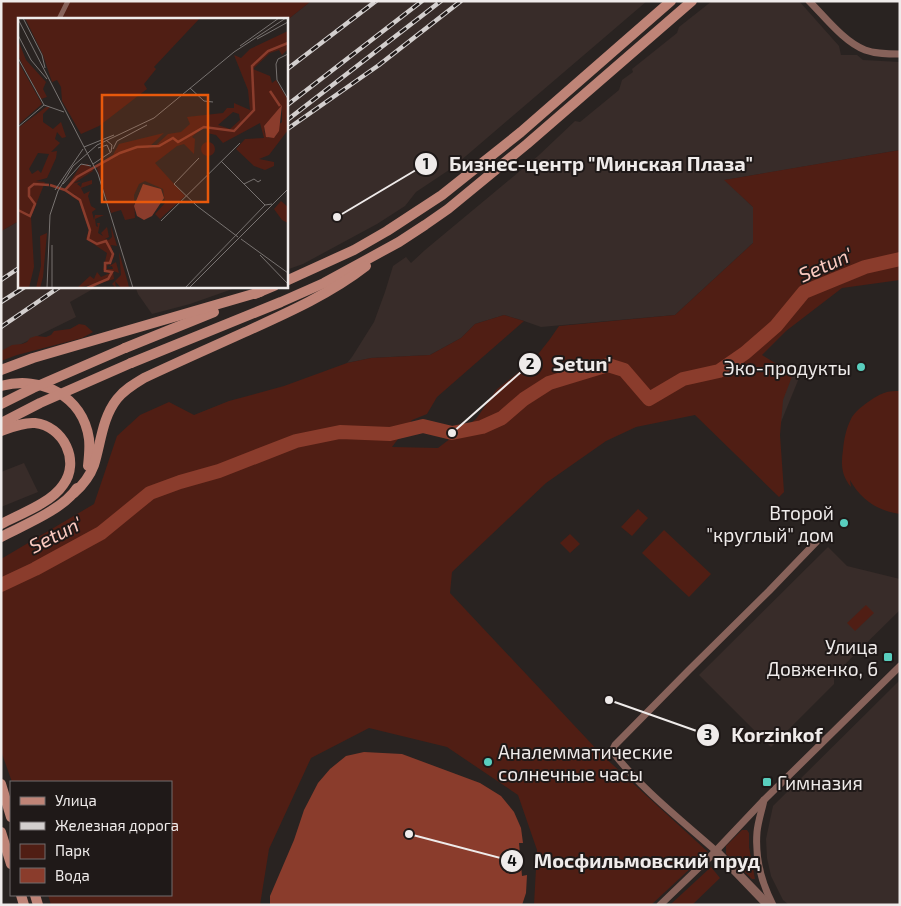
<svg xmlns="http://www.w3.org/2000/svg" width="901" height="906" viewBox="0 0 901 906" font-family="'Exo 2',sans-serif">
<style>
.built{fill:#382c29}
.green{fill:#501e14}
.water{fill:#8a3c2c}
.lines{fill:none;stroke-linecap:round;stroke-linejoin:round}
.river{stroke:#8a3c2c;stroke-width:14}
.pedestrian{stroke:#87625a;stroke-width:5}
.minor{stroke:#87625a;stroke-width:7}
.tertiary{stroke:#87625a;stroke-width:9}
.secondary{stroke:#bf8477;stroke-width:10}
.rail-casing{stroke:#d3cfce;stroke-width:4.5}
.rail{stroke:#1f1918;stroke-width:2.5;stroke-dasharray:8;stroke-linecap:butt}
.secondary-bridge{stroke:#bf8477;stroke-width:10}
.poi-dot{fill:#59cebe;stroke:#1f1918;stroke-width:2}
.labels{text-anchor:middle;dominant-baseline:central;stroke-width:4;stroke-linejoin:round;paint-order:stroke}
.poi-label{font-size:19px;fill:#efebea;stroke:#1f1918;text-anchor:end}
.water-label{font-size:20px;font-style:italic;fill:#facac0;stroke:#1f1918}
.inset-river{fill:none;stroke:#8a3c2c;stroke-width:2.5}
.inset-road{fill:none;stroke:#787371;stroke-width:1}
.view{fill:#e8590c;fill-opacity:0.15;stroke:#e8590c;stroke-width:2.5}
.inset-edge{fill:none;stroke:#efebea;stroke-width:2.5}
.leader{fill:none;stroke:#efebea;stroke-width:2}
.callout-dot{fill:#efebea;stroke:#1f1918;stroke-width:2}
.mark-label{font-size:15px;text-anchor:middle;font-weight:bold;fill:#111}
.callout-label{font-size:20px;text-anchor:middle;font-weight:bold;fill:#efebea;stroke:#1f1918;stroke-width:4;stroke-linejoin:round;paint-order:stroke}
</style>
<rect width="100%" height="100%" fill="#292321"/>
<g class="built">
<path d="M311,1h336l-49,42 -146,125 -36,24 -11,14 -28,18 -74,40 -17,6v-249z"/>
<path d="M712,1h87l40,45 2,9h16l6,5 37,2v88l-175,30 28,27v36l-78,72 -134,12 -17,-6 -20,-6 -29,9 -14,14 -31,17 -59,3 -24,5 5,-6 22,-35 11,-30 8,-26 13,-9 5,6 14,-13 113,-94 37,-35 5,1 39,-32 3,-10 11,-8 -1,-3 45,-36 2,-6z"/>
<path d="M19,221v65h79l-28,16 6,15 -75,37v-123z"/>
<path d="M135,286h106l-51,18 -38,10 -14,-20z"/>
<path d="M787,373l12,5 -20,49 -12,-5z"/>
<path d="M24,463l14,29 -37,15v-35z"/>
<path d="M828,547l19,19 53,13v31l-66,65v9l-63,63 -72,-72z"/>
<path d="M900,680v225h-111l-6,-5 -12,-24 -4,-18 -1,-19 7,-33z"/>
</g>
<g class="green">
<path d="M1,1h310l-25,20v-2h-267v202l-16,9 -2,3z"/>
<path d="M900,150v130l-58,8 -56,43 -24,24 31,19 -10,26 -3,35 4,57 -5,5 -84,-82 -59,12 -30,14 -60,42 -94,89 -2,21 151,161 107,98 -57,53h-117l3,-55 -19,-55 -71,-48 -78,-19 -58,30 -42,91 -9,56h-209l-3,-10h123v-113h-159l-11,-31v-192l93,-55 23,-68 23,-21 29,-13 25,13 35,-14 55,-15 63,-23 24,-5 59,-3 31,-17 14,-14 29,-9 20,6 -87,76 -10,17 -15,6 -20,27 46,1 38,-29 21,-30 35,-27 18,-23 9,-13 116,-11 78,-72v-36l-29,-27z"/>
<path d="M79,324l6,1 8,7 -11,6 -65,17 -16,6v-10l11,-6 10,-1 5,-2 3,-4 6,-2 10,1 5,-2 3,-4 16,-2z"/>
<path d="M900,391v123c-22,-3 -39,-14 -50,-34l1,7c-10,-12 -10,-23 -8,-37 1,-11 3,-21 8,-31 4,-9 24,-23 33,-26 5,-2 11,-2 16,-2z"/>
<path d="M638,509l10,9 -16,18 -11,-9z"/>
<path d="M664,530l47,44 -22,23 -47,-44z"/>
<path d="M570,534l10,10 -10,9 -10,-10z"/>
<path d="M866,605l8,8 -19,18 -8,-8z"/>
<path d="M742,830h5l2,3v14l6,32h-3l-26,-25v-8z"/>
<path d="M711,867l9,11 -28,27h-24l1,-1h2z"/>
</g>
<path class="water" d="M364,752l38,2 78,29 21,13 13,16 7,16 2,15h-4l3,33 5,-1 -1,18 -4,12h-252v-9l24,-56 10,-30 14,-27 12,-14 16,-13z"/>
<g class="lines">
<path class="river" d="M1,585l34,-16 66,-36 49,-40 30,-11 39,-11 77,-30 44,-9 50,2 33,-8 29,7 30,-6 20,-9 22,-19 25,-16 59,-18 16,5 25,29 34,-20 36,-8 26,-18 31,-27 28,-34 61,-25 35,-8"/>
<path class="pedestrian" d="M59,19l9,-18"/>
<g class="minor">
<path d="M809,1c16,16 35,41 56,49 11,4 23,4 35,4"/>
<path d="M764,800c-2,10 -6,21 -7,32 -2,25 4,50 16,73"/>
<path d="M716,851c-35,-31 -75,-62 -104,-100l3,-6 74,-75 80,-79 52,-54"/>
<path d="M660,905l49,-47 55,-58 136,-134"/>
</g>
<path class="tertiary" d="M716,851l52,54"/>
<g class="secondary">
<path d="M286,281l68,-31 33,-19 55,-36 79,-63 150,-131"/>
<path d="M255,294l19,-8"/>
<path d="M125,348l89,-36"/>
<path d="M131,363l150,-61 43,-19 75,-41 26,-17 23,-16 79,-65 165,-143"/>
<path d="M1,370l32,-12 227,-66"/>
<path d="M1,386c40,-11 82,10 88,53 1,9 0,18 -1,27"/>
<path d="M1,431c11,-4 23,-9 34,-8 28,3 46,38 28,62 -12,18 -43,29 -62,39"/>
<path d="M74,493c9,-8 16,-17 20,-28 7,-22 8,-47 23,-66 7,-9 17,-15 27,-21 34,-16 68,-31 101,-46 42,-19 85,-38 121,-66"/>
<path d="M1,537c23,-12 63,-28 76,-49"/>
<path d="M1,784l10,33"/>
<path d="M1,832l10,32"/>
<path d="M21,895l3,10"/>
<path d="M35,895l3,10"/>
</g>
<defs>
<g id="rail">
<path d="M286,70l90,-69"/>
<path d="M286,106l136,-105"/>
<path d="M286,121l155,-120"/>
<path d="M286,130l93,-65 82,-64"/>
<path d="M1,280l18,-12"/>
<path d="M1,302l25,-16"/>
<path d="M1,327l60,-41"/>
</g>
</defs>
<use href="#rail" class="rail-casing"/>
<use href="#rail" class="rail"/>
<g class="secondary-bridge">
<path d="M1,404l32,-16 92,-40"/>
<path d="M1,423l39,-20 91,-40"/>
</g>
</g>
<g class="poi-dot">
<circle cx="861" cy="367" r="5"/>
<circle cx="844" cy="523" r="5"/>
<rect x="883" y="652" width="10" height="10" rx="2.5"/>
<circle cx="488" cy="762" r="5"/>
<rect x="762" y="777" width="10" height="10" rx="2.5"/>
</g>
<g class="labels">
<g class="poi-label">
<text x="851" y="367">Эко-продукты</text>
<text x="834" y="512">Второй<tspan x="834" dy="22">"круглый" дом</tspan></text>
<text x="878" y="646">Улица<tspan x="878" dy="22">Довженко, 6</tspan></text>
<text x="498" y="751" text-anchor="start">Аналемматические<tspan x="498" dy="22">солнечные часы</tspan></text>
<text x="777" y="782" text-anchor="start">Гимназия</text>
</g>
<g class="water-label">
<text transform="translate(825 264) rotate(-24)">Setun'</text>
<text transform="translate(55 534) rotate(-27)">Setun'</text>
</g>
</g>
<g transform="translate(18 18)">
<rect width="270" height="270" fill="#292321"/>
<path d="M7,0h175l-46,49 2,2 -12,15 3,5 -48,37 -18,8 -19,-33 -1,-14 -4,-7 -5,2 -9,-27zM270,13v18l-6,6 -3,-5 -9,3 -17,16 17,7 2,7 4,-3 12,20v30l-19,25 -10,4 15,3v4l-9,4 -11,-4 -18,-17 9,-10 19,-1 -4,-15 -37,20 -7,-8 -9,-2 1,-5 -7,1 -9,8 3,2 -1,15 -10,-10 -7,2 -22,17 30,33 -25,23 -5,-5 10,-11 -2,-14 -18,-8 -6,3 -5,11 1,23 -10,2 -4,-10 -10,3 -15,-48 17,-10 6,-11 45,-11 -16,15h5l15,-14 13,-2 9,-8 -3,-7 36,-4 4,-5h7v-5l16,7 -2,-20 -14,-35 7,3 9,-9zM264,88v16l-5,4 -1,10 -8,2 2,-5 -2,-2 -3,4 -1,-9zM215,94l6,2 1,6 -10,9 -12,-4zM0,22l8,20 20,22 -3,7 4,8 -6,2 -23,-43zM0,43l24,43 -24,21zM28,89h4l-7,7v8l10,7 8,-7 5,15 -4,1 -5,-6 -2,7 5,4 -9,9 6,-1 -1,7 -9,20 -11,3 9,1 -14,35 3,50 -5,21h-11v-160zM20,135l11,1 -8,19 -3,-3 -6,4 -3,-5zM183 131a7 7 0 1 1 14 0a7 7 0 1 1-14 0ZM70,146l5,7 -19,12 7,-1 -4,2 4,3 1,-4 10,-3v4l-11,4 3,6 6,-3 -2,5 3,10 5,3 -4,3 2,8 1,-5h9l-9,4 1,7 2,1 -1,-4h3l-2,10 5,3 -2,-3 6,-6 2,10 -4,2 4,1 3,-3 -1,-11 6,20 -6,-1 3,12 -7,9v3h6l-1,-3 -4,1 8,-5 3,11 -6,-2 1,8 -6,2 -31,7 13,-12 4,3 3,-7 4,5 9,-4 -7,-3 4,-17 -21,-14 3,-9 -10,-29 -8,-5 5,-1 -12,-4 17,-26zM263,183l7,6v16l-6,-3 -8,-11zM29,215l-4,44 -3,11h-4l5,-22 -1,-30zM101,234l9,31 1,5h-8l-6,-7 1,7 -4,-4 9,-9z" fill="#501e14" fill-rule="evenodd"/>
<path d="M264,87l-3,26 -5,7 -8,-1 -2,-11zM125,166l18,5 3,9 -12,18 -8,4 -7,-4 -3,-10z" fill="#8a3c2c"/>
<path class="inset-river" d="M252,73l10,15M32,167l15,5 12,-13 43,-24 17,-6 22,-1 14,-8 5,4 26,-15 30,4 20,-21 -2,-44 16,-15 20,-8M47,172l15,10 10,30 -2,9 9,5 9,-3 7,13 -3,9h-5v8l7,1 -4,7 -21,9M0,192l12,6 5,-12 -6,-8v-8l5,-4 15,1"/>
<path class="inset-road" d="M5,0l19,37 3,13M0,1l80,155 35,114M0,17l13,25 16,19M239,21l31,-17M222,28l39,-28M270,36l-10,5 -2,5 1,16 11,19M0,40l26,47M172,70l14,13 9,1M0,109l26,-22 20,7M66,129l30,-12M80,130l9,-3 3,7M95,131l4,-8 30,-16M181,140l-25,26 23,22 41,31M203,143l44,44M75,146l18,-12 1,-7 -6,-5M45,166l18,-20 10,2M226,166l10,-5 4,3 3,-2M37,172l28,-41M143,203l79,-78M223,221l47,34M242,237l28,29M29,270l3,-73 8,-24 15,-25 24,-21 57,-27 80,-66 52,-34M34,270v-43M167,270l80,-83 7,-1M171,270l99,-99"/>
<path class="view" d="M84,77h106v107h-106z"/>
<rect width="270" height="270" class="inset-edge"/>
</g>
<path class="leader" d="M337 217L426 164M452 433L530 364M609 700L708 735M409 834L512 861"/>
<g class="callout-dot">
<circle cx="337" cy="217" r="5"/>
<circle cx="452" cy="433" r="5"/>
<circle cx="609" cy="700" r="5"/>
<circle cx="409" cy="834" r="5"/>
<circle cx="426" cy="164" r="12"/>
<circle cx="530" cy="364" r="12"/>
<circle cx="708" cy="735" r="12"/>
<circle cx="512" cy="861" r="12"/>
</g>
<g class="mark-label">
<text x="426" y="169">1</text>
<text x="530" y="369">2</text>
<text x="708" y="740">3</text>
<text x="512" y="866">4</text>
</g>
<g class="callout-label">
<text x="601" y="171">Бизнес-центр "Минская Плаза"</text>
<text x="582" y="371">Setun'</text>
<text x="777" y="742">Korzinkof</text>
<text x="647" y="868">Мосфильмовский пруд</text>
</g>
<rect width="901" height="906" fill="none" stroke="#efebea" stroke-width="5"/>
<rect x="10" y="781" width="162" height="115" fill="#1f1918" stroke="#726d6c"/>
<rect x="20" y="797" width="25" height="8" fill="#bf8477" stroke="#726d6c"/>
<text x="55" y="806" font-size="15" fill="#efebea">Улица</text>
<rect x="20" y="822" width="25" height="8" fill="#d3cfce" stroke="#726d6c"/>
<text x="55" y="831" font-size="15" fill="#efebea">Железная дорога</text>
<rect x="20" y="844" width="25" height="15" fill="#501e14" stroke="#726d6c"/>
<text x="55" y="856" font-size="15" fill="#efebea">Парк</text>
<rect x="20" y="868" width="25" height="15" fill="#8a3c2c" stroke="#726d6c"/>
<text x="55" y="881" font-size="15" fill="#efebea">Вода</text>
</svg>
